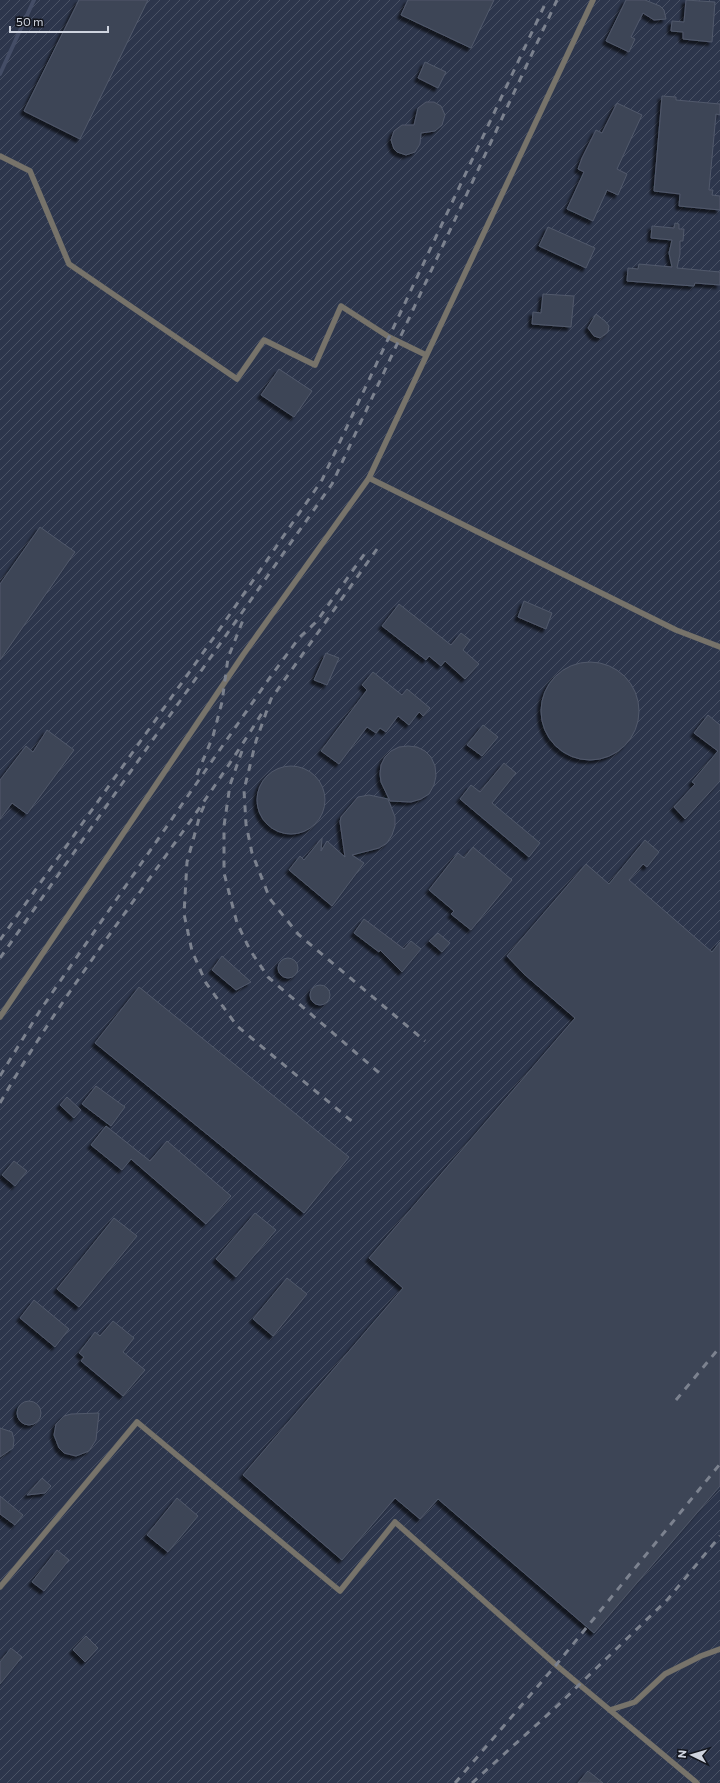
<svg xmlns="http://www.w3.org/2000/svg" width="720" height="1783" viewBox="0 0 720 1783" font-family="Commissioner,sans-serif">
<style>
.industrial{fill:url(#industrial-furrows)}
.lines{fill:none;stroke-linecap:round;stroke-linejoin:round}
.stream{stroke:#444d66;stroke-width:4}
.building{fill:#3e4557;stroke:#51596b;filter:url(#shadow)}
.service-casing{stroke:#424958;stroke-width:6}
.service{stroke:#77736a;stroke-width:5.5}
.rail{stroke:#7c828f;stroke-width:3;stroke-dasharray:7 7;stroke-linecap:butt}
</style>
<defs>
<pattern id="industrial-furrows" width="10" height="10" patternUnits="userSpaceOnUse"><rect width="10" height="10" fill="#2d364c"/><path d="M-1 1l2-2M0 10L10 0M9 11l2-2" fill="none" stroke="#4a5265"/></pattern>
<filter id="shadow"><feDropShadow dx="-3.5" dy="3.5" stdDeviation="1" flood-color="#0009"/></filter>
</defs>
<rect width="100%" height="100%" fill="#272e3e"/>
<rect class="industrial" x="0" y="0" width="720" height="1783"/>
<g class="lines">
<path class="stream" d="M0,74l34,-74"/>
</g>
<g class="building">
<path d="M79,0h69l-68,139 -56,-28z"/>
<path d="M408,0h86l-23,48 -70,-33z"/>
<path d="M626,0h19l15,6 4,4 2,9 -12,1 -11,-7 -12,24 4,2 -6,13 -23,-11z"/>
<path d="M686,0l29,2 -3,40 -29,-3v-7l-12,-1 1,-10 12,1z"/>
<path d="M425,62l21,10 -8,16 -20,-10z"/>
<path d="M662,96l14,1v3l44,4v11l-4,-1 -7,76h4l-1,5 8,1v14l-41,-4 1,-12 -26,-3z"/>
<path d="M426,102h8l7,4 4,9 -3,10 -7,6 -14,2 -1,11 -5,8 -9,3 -9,-3 -3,-3 -3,-9 3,-9 8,-6h12l4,-17z"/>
<path d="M617,103l25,12 -25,54 10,5 -9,21 -11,-5 -14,31 -26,-12 17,-37 -6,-3 4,-11 14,-28 6,3z"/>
<path d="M675,223l4,1v5h5l-1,12h-3v13l-3,14 43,4v13l-25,-2 -1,3 -67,-5 1,-13 10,1 1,-5 33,3 -3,-14 3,-13 -21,-2 1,-12 22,2z"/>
<path d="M548,227l47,21 -9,20 -47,-22z"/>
<path d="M543,294l31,2 -3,31 -39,-3 1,-12 8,1z"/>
<path d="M596,314l9,7 4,5 -1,6 -8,6 -6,-2 -6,-8z"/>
<path d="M279,369l33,22 -18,26 -33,-22z"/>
<path d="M40,527l35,25 -75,108v-76z"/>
<path d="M524,601l28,12 -6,16 -28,-12z"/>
<path d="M399,604l52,41 10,-12 9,7 -7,10 16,14 -14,15 -20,-18 -4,5 -12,-10 -3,4 -44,-34z"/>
<path d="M326,653l13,5 -12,27 -13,-5z"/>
<circle cx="590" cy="711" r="49"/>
<path d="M373,672l29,23 5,-6 23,19 -7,8 -4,-4 -10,13 -11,-9 -12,16 -6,-4 -4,5 -9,-6 -28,37 -18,-13 46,-61 -5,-5z"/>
<path d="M708,715l12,10v56l-35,38 -11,-12 21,-23 -3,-2 26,-31 -24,-18z"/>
<path d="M483,725l15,12 -16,19 -15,-11z"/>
<path d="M47,730l27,20 -47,64 -15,-11 -12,16v-39l26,-34 7,6z"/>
<path d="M408,746l9,1 8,4 6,6 4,9 1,10 -2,9 -5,9 -8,5 -10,3 -21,-1 -9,-19 -1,-8 1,-9 4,-8 6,-6 8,-4z"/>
<path d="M504,763l12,10 -24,30 48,40 -11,14 -69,-58 11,-14 9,7z"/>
<circle cx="291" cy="800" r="34"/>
<path d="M369,795l19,4 7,18v9l-3,9 -5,8 -8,5 -27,7 12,8 -32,43 -43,-36 11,-14 4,4 18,-22 -1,13 6,-10 18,16 -5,-35 1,-5 17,-20z"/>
<path d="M645,840l14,12 -12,15 -4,-3 -14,16 83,72 8,-10v544l-126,147 -156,-134 -18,20 -25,-21 -53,62 -99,-85 160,-187 -34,-30 206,-240 -51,-44 -17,-18 79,-92 23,20z"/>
<path d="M473,847l39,33 -41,50 -20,-16 3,-3 -25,-21 29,-37 6,5z"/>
<path d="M364,919l40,30 7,-8 10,8 -19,23 -22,-22 -1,2 -25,-19z"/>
<path d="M438,933l12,10 -8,9 -13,-11z"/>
<path d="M222,956l29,26 -15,8 -24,-20z"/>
<circle cx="288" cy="968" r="10"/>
<circle cx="320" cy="995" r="10"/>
<path d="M139,987l210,170 -45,56 -209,-170z"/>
<path d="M96,1086l29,21 -14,19 -29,-22z"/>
<path d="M67,1097l14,13 -7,8 -14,-13z"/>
<path d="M106,1126l44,35 17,-20 64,55 -25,28 -75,-65 -9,11 -31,-25z"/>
<path d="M14,1161l13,10 -12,15 -13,-11z"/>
<path d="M255,1213l21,17 -40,47 -20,-18z"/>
<path d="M114,1218l23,18 -58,71 -22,-18z"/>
<path d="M287,1278l20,16 -34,42 -20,-17z"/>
<path d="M34,1300l35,29 -14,18 -35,-29z"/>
<path d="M113,1321l21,17 -11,14 22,18 -22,26 -42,-35 3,-4 -5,-4 16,-21 5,4z"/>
<circle cx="29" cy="1413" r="12"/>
<path d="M99,1413l-3,27 -7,11 -13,5 -12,-3 -5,-5 -5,-13 2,-11 8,-8 7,-2z"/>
<path d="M0,1428l12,4 2,8 -1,8 -13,9z"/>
<path d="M42,1478l9,8 -6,7 -18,2z"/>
<path d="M0,1496l23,19 -8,10 -15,-11z"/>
<path d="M177,1498l21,18 -30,36 -21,-17z"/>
<path d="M57,1550l12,10 -25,31 -12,-9z"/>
<path d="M86,1636l12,12 -13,14 -12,-12z"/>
<path d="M11,1648l11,9 -22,27v-22z"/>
<path d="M588,1771l15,12h-25z"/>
</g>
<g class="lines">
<defs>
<g id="service">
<path d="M0,156l30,15 39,93 168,115 27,-39 51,25 26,-59 48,31 37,18"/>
<path d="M369,478l307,152 44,17"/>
<path d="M0,1017l243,-362 126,-177 224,-478"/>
<path d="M0,1587l137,-165 203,169 55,-69 161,143 141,118"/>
<path d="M610,1710l25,-8 30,-28 36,-18 19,-7"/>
</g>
</defs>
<use href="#service" class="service-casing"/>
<use href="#service" class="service"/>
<g class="rail">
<path d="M377,549l-106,150 -15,42 -12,49 2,34 6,29 18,46 28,35 127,107"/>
<path d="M242,751l-12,34 -6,41v47l13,50 13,27 18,27 116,100"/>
<path d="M197,775l16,-39 9,-34 6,-44 17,-43"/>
<path d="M204,806l-4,9 -13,47 -3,52 8,37 14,32 31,43 117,97"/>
<path d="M0,940l217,-307 105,-153 225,-480"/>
<path d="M0,958l332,-474 225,-484"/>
<path d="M0,1076l41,-67 135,-196 95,-137 28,-38 18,-17 51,-72"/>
<path d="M0,1103c78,-137 180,-257 262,-390"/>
<path d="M676,1400l44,-53"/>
<path d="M455,1783l101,-118 164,-201"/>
<path d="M472,1783l82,-74 114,-110 52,-63"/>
</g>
</g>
<g transform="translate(692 1755) rotate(275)" stroke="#13161e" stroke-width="3" paint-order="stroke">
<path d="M0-3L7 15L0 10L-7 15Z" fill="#cfd4df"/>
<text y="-6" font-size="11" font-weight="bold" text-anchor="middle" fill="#cfd4df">N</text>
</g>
<path d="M10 26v6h98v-6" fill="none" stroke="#cfd4df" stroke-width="2"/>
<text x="16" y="26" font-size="12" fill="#cfd4df" stroke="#13161e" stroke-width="3" paint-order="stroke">50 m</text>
</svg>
